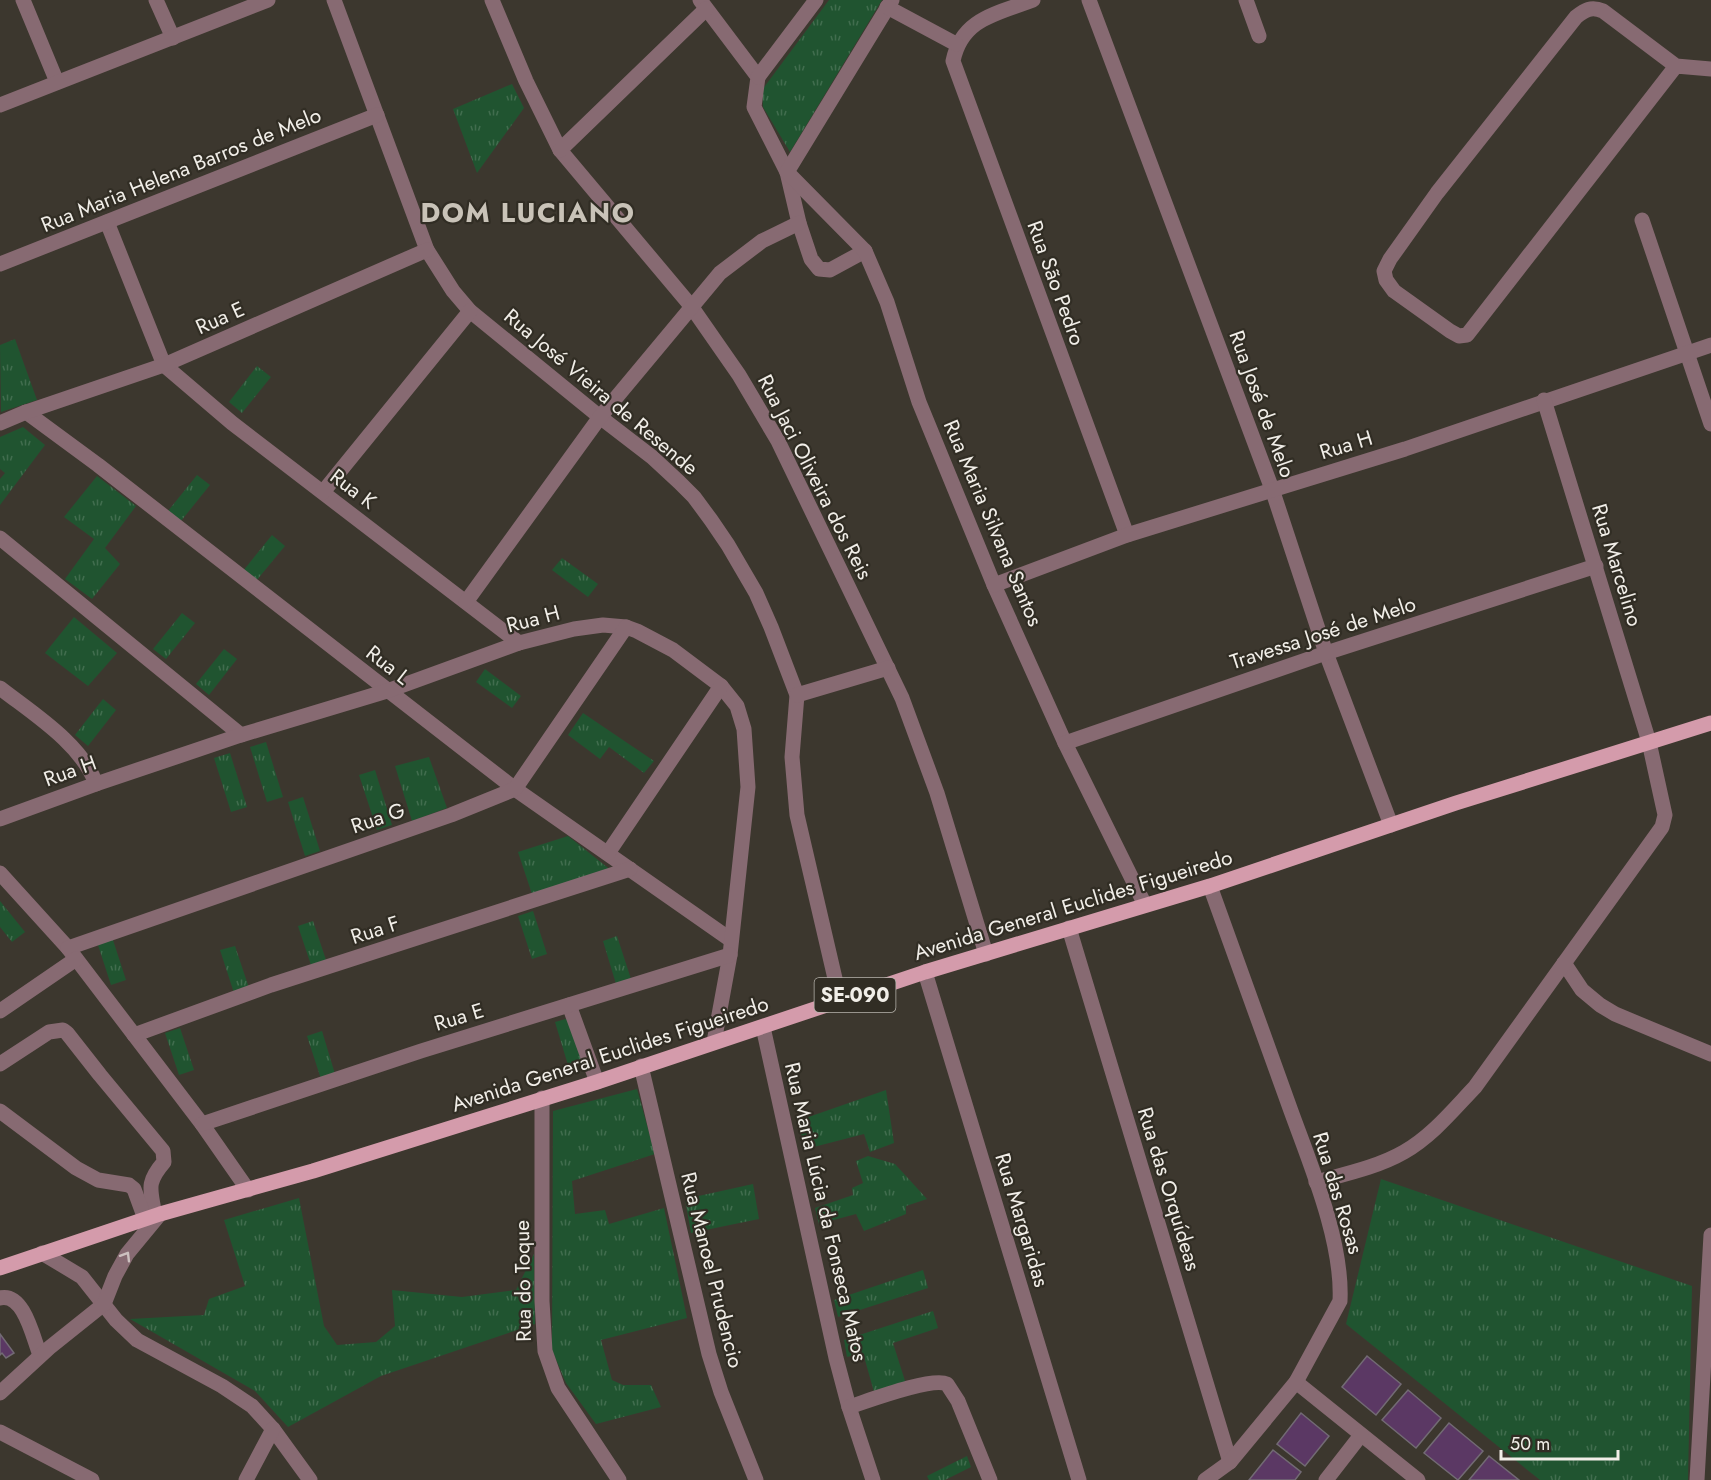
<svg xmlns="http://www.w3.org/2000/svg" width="1711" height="1480" viewBox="0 0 1711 1480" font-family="Jost,sans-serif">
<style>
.grass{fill:url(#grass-tufts)}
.building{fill:#5b3864;stroke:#726a74;stroke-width:1.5}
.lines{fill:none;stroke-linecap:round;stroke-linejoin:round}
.minor{stroke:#876a72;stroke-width:15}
.major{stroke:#d49bab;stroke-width:15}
.oneway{stroke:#ccc0bf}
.labels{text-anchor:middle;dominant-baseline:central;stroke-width:4.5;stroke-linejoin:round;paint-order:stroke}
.shield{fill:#312d24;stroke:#b7b4ad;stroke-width:1.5}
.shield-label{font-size:20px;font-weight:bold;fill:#f1eee8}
.street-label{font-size:21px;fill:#f1eee8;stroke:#312d24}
.district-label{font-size:27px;font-weight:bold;letter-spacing:1.5px;fill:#c9c3b8;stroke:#312d24}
</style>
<defs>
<pattern id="grass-tufts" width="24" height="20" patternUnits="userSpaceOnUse" patternTransform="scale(1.5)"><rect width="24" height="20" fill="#205430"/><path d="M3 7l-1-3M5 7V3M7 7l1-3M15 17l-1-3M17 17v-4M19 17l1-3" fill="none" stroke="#416d4e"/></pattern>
</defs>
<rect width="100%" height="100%" fill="#3c372e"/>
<g class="grass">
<path d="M829,0h53l-92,152 -27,-45 -1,-17z"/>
<path d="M512,84l12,24 -47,65 -24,-64z"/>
<path d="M15,339l22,61 -36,12 -1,-67z"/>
<path d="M257,366l14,11 -29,36 -13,-11z"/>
<path d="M23,427l22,18 -45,60v-26l5,-6 -5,-4v-32z"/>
<path d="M197,475l13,10 -29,36 -13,-10z"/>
<path d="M97,476l39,30 -31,42 15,16 -28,35 -27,-20 29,-40 -30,-22z"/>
<path d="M272,535l13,11 -29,35 -13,-10z"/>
<path d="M562,558l36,26 -10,13 -36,-27z"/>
<path d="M182,613l13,10 -29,36 -13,-10z"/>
<path d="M74,617l43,36 -29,33 -43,-33z"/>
<path d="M224,649l13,10 -28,36 -13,-11z"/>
<path d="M485,669l36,27 -9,12 -36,-26z"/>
<path d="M103,699l13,11 -28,36 -13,-11z"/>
<path d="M583,713l71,48 -10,12 -35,-26 -9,12 -32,-24z"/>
<path d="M266,742l17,55 -16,5 -17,-55z"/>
<path d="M230,753l17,54 -16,5 -17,-54z"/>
<path d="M429,757l18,51 -35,13 -17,-55z"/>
<path d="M375,770l17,55 -15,5 -18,-55z"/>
<path d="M303,797l17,54 -15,5 -17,-54z"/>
<path d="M568,836l44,35 -80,23 -14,-42z"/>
<path d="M0,901l25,31 -13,10 -12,-15z"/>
<path d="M533,911l14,43 -15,5 -14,-43z"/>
<path d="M313,921l14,42 -15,5 -14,-42z"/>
<path d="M617,936l14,43 -15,5 -13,-43z"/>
<path d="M112,937l14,43 -15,5 -14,-43z"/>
<path d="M235,946l14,42 -15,5 -14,-43z"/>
<path d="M569,1018l14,42 -15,5 -13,-43z"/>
<path d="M180,1028l14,42 -15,5 -14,-42z"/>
<path d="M322,1031l13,43 -14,5 -14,-43z"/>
<path d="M637,1089l18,65 -83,27 3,33 30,-4 4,14 55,-16 23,110 -86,22 11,40 11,5h28l10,22 -65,17 -30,-41 -14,-33 1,-239z"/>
<path d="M886,1090l8,53 -24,9 -6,-18 -58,15 -9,-28z"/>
<path d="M868,1156l27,8 32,35 -21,7v8l-42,17 -8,-17 -37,10 -4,-16 38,-13 -1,-7 11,-5 -7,-22z"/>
<path d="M1381,1179l311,107 -4,194h-148l-194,-156z"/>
<path d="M753,1184l6,35 -68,14 -6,-34z"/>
<path d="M299,1198l25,128 13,19 39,-3 19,-16 -3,-36 70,7 54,-7 18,-36 1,70 -154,52 -93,51 -33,-36 -125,-72 74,-4 5,-16 36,-13 -21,-66z"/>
<path d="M923,1270l5,18 -90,29 -4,-17z"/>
<path d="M933,1311l5,17 -45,15 13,41 -32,8 -11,-39 -16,4 -3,-17z"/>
<path d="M967,1456l4,11 -26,13h-16l-2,-4z"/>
</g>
<g class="building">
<path d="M0,1334l14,19 -8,5 -4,-5 -2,2z"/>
<path d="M1367,1356l34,28 -25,31 -34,-28z"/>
<path d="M1408,1390l33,28 -25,30 -34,-28z"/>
<path d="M1301,1413l28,23 -24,30 -28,-22z"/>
<path d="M1449,1423l34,28 -25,29 -34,-27z"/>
<path d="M1273,1450l28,22 -6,8h-46z"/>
<path d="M1489,1456l30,24h-50z"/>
</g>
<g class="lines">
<g class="minor">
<path d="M23,0l34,82"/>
<path d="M156,0l17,38"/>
<path d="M334,0l93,250 26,41 17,20 130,106 52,40 27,25 15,15 17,23 17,25 28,48 15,34 26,68 -5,62 5,58 43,185"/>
<path d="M492,0l34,81 34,69 131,156 48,69 39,66 124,257 35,95 49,161"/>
<path d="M700,0l58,77 -4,30 33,65 12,51 12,36 8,10 11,1 35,-19"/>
<path d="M892,0l-105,172 78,79 22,51 32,100 75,183 71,158 80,162"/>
<path d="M1033,0c-36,14 -71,18 -80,61l174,474"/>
<path d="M1089,0l183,489 54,164 65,172"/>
<path d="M1246,0l13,36"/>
<path d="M887,7l69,37"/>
<path d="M1676,66l-209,269 -8,1 -9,-5 -56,-40 -8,-11 -2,-9 6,-12 47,-66 139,-176c9,-7 15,-11 27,-6l73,55 35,3"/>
<path d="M758,77l58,-77"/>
<path d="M0,105l268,-105"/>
<path d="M560,150l146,-141"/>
<path d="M1642,220l69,204"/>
<path d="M107,222l57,143 68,58 287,220"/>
<path d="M0,264l377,-149"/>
<path d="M26,412l72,53 417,324 216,151"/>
<path d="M0,423l26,-11 138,-47 263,-115"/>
<path d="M323,492l147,-181"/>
<path d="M0,538l241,197"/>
<path d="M994,585l133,-50 278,-86 306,-104"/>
<path d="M466,602l134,-185 120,-144 42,-32 37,-18"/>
<path d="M0,688c32,25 82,56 96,96"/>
<path d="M797,695l91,-27"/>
<path d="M1065,743l261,-90 270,-87"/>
<path d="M0,819l96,-35 145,-49 146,-44 132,-48 55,-14 29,-4 23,2 11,4 36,19 48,36 16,20 7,23 4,58 -18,168 -16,87"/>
<path d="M608,853l113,-167"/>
<path d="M0,873l68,75 134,176 46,66"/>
<path d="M1069,928l161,534"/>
<path d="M68,948l383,-133 64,-26 111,-162"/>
<path d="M1564,963l18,27 18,15 15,9 96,40"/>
<path d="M925,972l154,508"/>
<path d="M569,1005l28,77"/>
<path d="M0,1011l76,-52"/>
<path d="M763,1027l73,331 13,49 24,73"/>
<path d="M134,1035l137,-50 359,-116"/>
<path d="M0,1064l49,-32 14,-2 4,3 33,42 63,76 1,11c-19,22 -13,28 -9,54"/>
<path d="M641,1066l68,288 12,38 35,88"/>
<path d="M542,1098v203l3,50 13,37 61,92"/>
<path d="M0,1111l76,57 22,12 31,5 5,4 11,30"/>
<path d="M202,1124l219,-73 309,-96"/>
<path d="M1316,1182c29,-8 62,-15 88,-30 28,-16 49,-42 71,-65l187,-260 3,-12 -16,-73 -105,-342"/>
<path d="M42,1253l40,24 34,43 21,20 85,46 30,20 21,23 37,51"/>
<path d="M0,1298c24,-6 33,40 40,57"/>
<path d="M1296,1382l122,98"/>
<path d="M0,1393l49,-45 55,-44 11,-28 12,-22 33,-40"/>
<path d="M849,1407c19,-6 82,-30 98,-23l11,17 32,79"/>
<path d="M0,1432l92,48"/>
<path d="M246,1480l27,-51"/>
<path d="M1205,1480l25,-18 66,-80 44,-81c3,-59 -29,-135 -49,-190 -27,-75 -54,-150 -81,-225"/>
<path d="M1326,1480l35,-45"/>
<path d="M1697,1480l14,-245"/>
</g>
<path class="major" d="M0,1268l160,-54 153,-43 284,-89 328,-110 285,-86 246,-83 255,-80"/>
</g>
<defs><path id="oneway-chevron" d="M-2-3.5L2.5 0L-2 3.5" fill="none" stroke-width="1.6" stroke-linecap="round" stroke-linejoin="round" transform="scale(1.5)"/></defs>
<use class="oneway" href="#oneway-chevron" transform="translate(126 1256) rotate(-59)"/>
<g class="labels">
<rect class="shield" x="814.5" y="978" width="81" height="34" rx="4.5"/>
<g class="shield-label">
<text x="855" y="995">SE-090</text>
</g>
<g class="street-label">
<text transform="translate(181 170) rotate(-22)">Rua Maria Helena Barros de Melo</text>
<text transform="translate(1056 283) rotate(70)">Rua São Pedro</text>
<text transform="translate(220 318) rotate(-24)">Rua E</text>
<text transform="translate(601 392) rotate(40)">Rua José Vieira de Resende</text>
<text transform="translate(1262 404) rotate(70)">Rua José de Melo</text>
<text transform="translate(1346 445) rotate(-17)">Rua H</text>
<text transform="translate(815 477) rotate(63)">Rua Jaci Oliveira dos Reis</text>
<text transform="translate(353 489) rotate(37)">Rua K</text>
<text transform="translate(993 523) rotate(67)">Rua Maria Silvana Santos</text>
<text transform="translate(1617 565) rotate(73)">Rua Marcelino</text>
<text transform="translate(533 619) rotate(-15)">Rua H</text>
<text transform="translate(1323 633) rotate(-18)">Travessa José de Melo</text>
<text transform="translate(388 665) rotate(38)">Rua L</text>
<text transform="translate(70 771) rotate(-20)">Rua H</text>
<text transform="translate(378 818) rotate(-19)">Rua G</text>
<text transform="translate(1073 905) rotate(-17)">Avenida General Euclides Figueiredo</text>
<text transform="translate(375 930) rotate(-18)">Rua F</text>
<text transform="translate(459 1017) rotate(-17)">Rua E</text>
<text transform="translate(610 1054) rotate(-18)">Avenida General Euclides Figueiredo</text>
<text transform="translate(1169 1189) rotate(73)">Rua das Orquídeas</text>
<text transform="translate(1338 1193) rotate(73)">Rua das Rosas</text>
<text transform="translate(826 1212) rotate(77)">Rua Maria Lúcia da Fonseca Matos</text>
<text transform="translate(1022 1220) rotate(73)">Rua Margaridas</text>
<text transform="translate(712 1270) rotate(76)">Rua Manoel Prudencio</text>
<text transform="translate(523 1281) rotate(-91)">Rua do Toque</text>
</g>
<g class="district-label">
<text x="528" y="212">DOM LUCIANO</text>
</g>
</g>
<path d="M1501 1450v9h117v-9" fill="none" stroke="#f1eee8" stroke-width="3"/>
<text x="1510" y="1450" font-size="18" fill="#f1eee8" stroke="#312d24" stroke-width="4.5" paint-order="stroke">50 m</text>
</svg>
